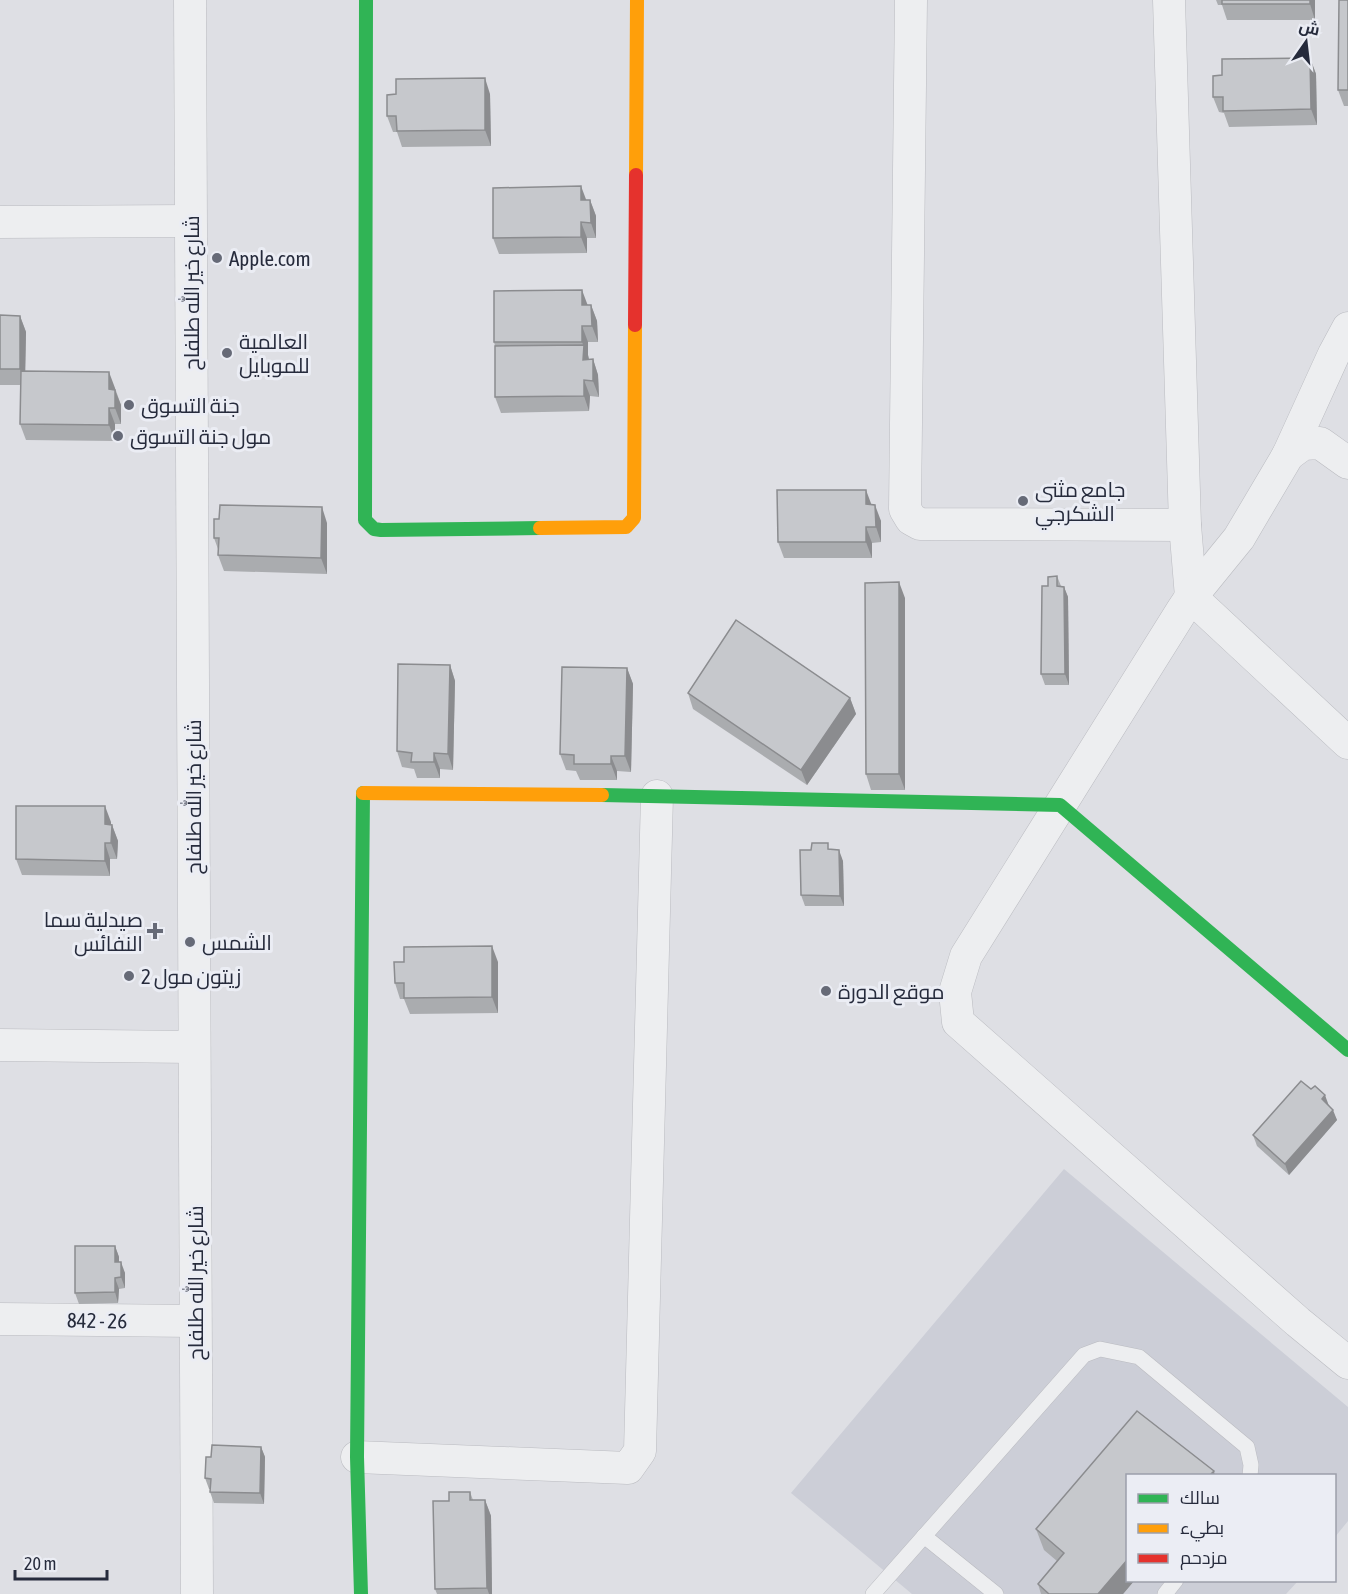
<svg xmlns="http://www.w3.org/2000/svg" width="1348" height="1594" viewBox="0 0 1348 1594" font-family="'Asap Condensed',Cairo,sans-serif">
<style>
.built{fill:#ccced7}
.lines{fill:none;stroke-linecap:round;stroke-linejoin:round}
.lane-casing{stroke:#babbc0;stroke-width:16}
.street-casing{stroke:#babbc0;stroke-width:33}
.lane{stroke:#edeef0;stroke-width:15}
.street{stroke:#edeef0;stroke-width:32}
.fast{stroke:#30b455;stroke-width:14}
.slow{stroke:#ff9f0a;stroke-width:14}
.jam{stroke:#e5322d;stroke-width:14}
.wall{fill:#aaacaf}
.shaded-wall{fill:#8b8c8f}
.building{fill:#c6c8cc;stroke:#8b8c8f;stroke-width:1.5}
.poi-dot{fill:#666a77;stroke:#ebedf4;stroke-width:2}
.labels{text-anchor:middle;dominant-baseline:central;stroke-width:6;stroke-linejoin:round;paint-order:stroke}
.poi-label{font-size:21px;fill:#262b3c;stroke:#ebedf4;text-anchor:start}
.street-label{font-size:21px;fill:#262b3c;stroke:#ebedf4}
</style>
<rect width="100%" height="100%" fill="#dedfe4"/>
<path class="built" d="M1064,1169l284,238v114l-13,16 -1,-61h-206v104l170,1 -12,13h-374l-121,-101z"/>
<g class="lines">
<defs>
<g id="lane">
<path d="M924,1536l72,58"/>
<path d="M873,1594l211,-239 16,-6 39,8 108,90 4,18 -1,11"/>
<path d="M1165,1594l11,-14"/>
</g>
<g id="street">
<path d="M190,0l7,1594"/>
<path d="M911,0l-6,509 6,10 9,5 265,1"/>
<path d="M1169,0l16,525 6,72 157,146"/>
<path d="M0,222l190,-1"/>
<path d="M1288,455l46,-101 14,-26"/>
<path d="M1348,463l-28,-20 -17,1 -15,11 -49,83 -48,59 -10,15 -215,344 -11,36 3,30 340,300 50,41"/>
<path d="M0,1045l194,2"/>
<path d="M0,1319l195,2"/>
<path d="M357,1457l271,11 12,-17 17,-655"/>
</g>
</defs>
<use href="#lane" class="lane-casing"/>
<use href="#street" class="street-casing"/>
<use href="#lane" class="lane"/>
<use href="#street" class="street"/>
<g class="fast">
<path d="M366,0l-1,520 9,9 7,1 159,-2"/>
<path d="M602,795l458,10 288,245"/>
<path d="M361,1594l-4,-137 6,-664"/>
</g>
<g class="slow">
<path d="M636,175l1,-175"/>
<path d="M540,528l86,-1 8,-9 1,-193"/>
<path d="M363,793l239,2"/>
</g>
<path class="jam" d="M635,325l1,-150"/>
</g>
<g class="wall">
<path d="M1216,0h99v20h-88l-5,-15h-4z"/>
<path d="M1348,0v106h-4l-6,-16z"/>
<path d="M1310,58l6,16 1,51 -88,2 -5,-14 -5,-1 -6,-15 9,-22z"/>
<path d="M490,94l1,52 -89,1 -5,-15h-4l-6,-16z"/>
<path d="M586,200h4l6,16v22h-9v15l-88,1 -6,-16z"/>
<path d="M587,305h4l6,16 1,21h-10v13l1,4h4l5,16 1,22 -9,-1 -1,15 -88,2 -6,-16v-51l-1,-4z"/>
<path d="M0,315l20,1 6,16 -1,39 90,17 6,17v19h-6v17l-89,-1 -6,-16v-39h-20z"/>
<path d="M871,505l10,16v21l-9,1v15h-88l-6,-16z"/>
<path d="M327,523v51l-103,-3 -6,-16v-6l-4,-11z"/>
<path d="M1057,576l4,10 3,1 4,10 1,88h-24l-4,-11 7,-88z"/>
<path d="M905,598v192h-34l-5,-16z"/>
<path d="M450,665l5,16 -2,89 -13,-1v9h-23l-3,-9 -12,-2 -5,-16z"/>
<path d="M627,668l6,16 -2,88 -14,-1v9h-37l-4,-9 -10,-1 -6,-16z"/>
<path d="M688,693l162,5 6,16 -49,71 -114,-76z"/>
<path d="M111,822v3h1l6,16 -1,18h-7v17l-88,-1 -6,-16z"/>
<path d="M830,850l13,11 1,45h-39l-4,-11z"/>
<path d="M498,962v51l-88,1 -6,-15h-4l-5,-16z"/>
<path d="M1329,1105l8,15 -48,55 -32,-29 -4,-11z"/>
<path d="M115,1246l4,11v5l6,11v15l-6,1 -1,14 -39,1 -4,-11z"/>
<path d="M261,1447l4,10 -1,47 -50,-1 -4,-11v-3h-1l-4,-11 6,-21z"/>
<path d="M1128,1476v105h6l-11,13h-82l-3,-10 19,-23 -13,-11 -8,-21z"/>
<path d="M470,1492l3,8h12l6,16 1,78h-55l-2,-5 14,-88z"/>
</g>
<g class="shaded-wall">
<path d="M1310,0h5v20l-5,-16z"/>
<path d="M1310,58l6,16 1,51 -6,-16z"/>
<path d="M485,78l5,16 1,52 -6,-16z"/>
<path d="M581,186l6,16 -6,-2z"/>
<path d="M590,200l6,16v22l-5,-15z"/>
<path d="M581,222l6,16v15l-6,-16z"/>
<path d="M582,290l6,16 -6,-1z"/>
<path d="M591,305l6,16 1,21 -6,-16z"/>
<path d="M20,316l6,16 -1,53 -5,-16z"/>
<path d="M582,326l6,16v13l1,5h-6l1,-13 -2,-5z"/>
<path d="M593,359l5,16 1,22 -6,-16z"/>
<path d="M109,372l6,16v17l-6,-16z"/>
<path d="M584,380l6,16 -1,15 -5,-15z"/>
<path d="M115,390l6,15v19l-6,-16z"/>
<path d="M109,408l6,16v17l-6,-16z"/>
<path d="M866,490l6,16 -6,-2z"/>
<path d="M875,505l6,16v21l-5,-15z"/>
<path d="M322,507l5,16v51l-6,-16z"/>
<path d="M866,527l6,16v15l-6,-16z"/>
<path d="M899,582l6,16v192l-6,-16z"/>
<path d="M1064,587l4,10 1,88 -4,-11z"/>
<path d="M450,665l5,16 -2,89 -5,-16z"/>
<path d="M627,668l6,16 -2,88 -6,-16z"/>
<path d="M850,698l6,16 -49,71 -6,-15z"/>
<path d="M434,753l6,16v9l-6,-16z"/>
<path d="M611,756l6,15v9l-6,-16z"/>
<path d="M105,806l6,16v18l-6,-16z"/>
<path d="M112,825l6,16 -1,18 -6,-16z"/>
<path d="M105,843l5,16v17l-5,-15z"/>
<path d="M839,850l4,11 1,45 -4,-10z"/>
<path d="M492,946l6,16v51l-6,-16z"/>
<path d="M1325,1095l4,11 -7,-7z"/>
<path d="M1333,1110l4,10 -48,55 -4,-11z"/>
<path d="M115,1246l4,11v16l-4,-11z"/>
<path d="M121,1262l4,11v15l-4,-11z"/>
<path d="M115,1278l4,11 -1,14 -3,-11z"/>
<path d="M261,1447l4,10 -1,47 -4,-11z"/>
<path d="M1214,1471l1,5h-6z"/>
<path d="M485,1500l6,16 1,78h-3l-2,-6z"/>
<path d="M1128,1559v22h6l-11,13h-25z"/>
</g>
<g class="building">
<rect x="1222" y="0" width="88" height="4"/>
<path d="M1339,0h9v90h-10z"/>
<path d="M1310,58l1,51 -88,2v-14h-10v-21l9,-1v-16z"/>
<path d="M485,78v52l-88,1 -1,-15h-9v-21l9,-1v-15z"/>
<path d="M581,186v14h9l1,23 -10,-1v15l-88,1v-50z"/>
<path d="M582,290v15h9l1,21h-10v16h-88v-51z"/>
<path d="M0,315l20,1v53h-20z"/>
<path d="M584,345l-1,15 10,-1v22l-9,-1v16l-89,1v-51z"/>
<path d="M21,371l88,1v17l6,1v18h-6v17l-89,-1z"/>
<path d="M777,490h89v14l9,1 1,22h-10v15h-88z"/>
<path d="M220,505l102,2 -1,51 -103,-3 1,-17h-5v-19h5z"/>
<path d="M1057,576v10l7,1 1,87h-24l1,-88h6v-9z"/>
<path d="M899,582v192h-33l-1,-191z"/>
<path d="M736,620l114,78 -49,72 -113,-77z"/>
<path d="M398,664l52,1 -2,89 -14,-1v9h-23l1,-9 -15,-2z"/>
<path d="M562,667l65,1 -2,88h-14v8h-37v-9l-14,-1z"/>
<path d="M16,806h89v18l7,1 -1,18h-6v18l-89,-2z"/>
<path d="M812,843h16v6l11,1 1,46 -39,-1 -1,-45h11z"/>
<path d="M492,946v51l-88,1v-15h-9l-1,-21h10v-15z"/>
<path d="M1301,1081l10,8 4,-3 10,9 -3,4 11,11 -48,54 -32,-29z"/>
<path d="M75,1246h40v16h6v15l-6,1v14l-40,1z"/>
<path d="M1137,1411l77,60 -5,5h-81v83l-30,35h-49l-11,-10 26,-31 -28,-24z"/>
<path d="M212,1445l49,2 -1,46 -50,-1 1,-13 -6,-1 1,-21h5z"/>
<path d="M449,1492h21v8h15l2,88 -52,1 -2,-88h16z"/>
</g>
<g class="poi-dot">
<circle cx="217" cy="258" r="6"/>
<circle cx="227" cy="353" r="6"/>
<circle cx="129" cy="405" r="6"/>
<circle cx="118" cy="436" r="6"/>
<circle cx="1023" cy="501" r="6"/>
<path d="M152 922h6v6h6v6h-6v6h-6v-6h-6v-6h6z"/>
<circle cx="190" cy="942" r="6"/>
<circle cx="129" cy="976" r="6"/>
<circle cx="826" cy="991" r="6"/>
</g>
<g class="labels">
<g class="poi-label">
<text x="229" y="258">Apple.com</text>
<text x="239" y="341">العالمية<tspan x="239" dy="24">للموبايل</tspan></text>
<text x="141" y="405">جنة التسوق</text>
<text x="130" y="436">مول جنة التسوق</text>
<text x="1035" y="489">جامع مثنى<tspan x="1035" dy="24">الشكرجي</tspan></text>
<text x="143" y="919" text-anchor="end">صيدلية سما<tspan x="143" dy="24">النفائس</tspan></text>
<text x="202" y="942">الشمس</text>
<text x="141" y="976">زيتون مول 2</text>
<text x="838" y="991">موقع الدورة</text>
</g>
<g class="street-label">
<text transform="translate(191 293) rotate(-90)">شارع خير الله طلفاح</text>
<text transform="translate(193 797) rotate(-90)">شارع خير الله طلفاح</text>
<text transform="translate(195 1283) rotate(-90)">شارع خير الله طلفاح</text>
<text transform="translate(97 1320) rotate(1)">842 - 26</text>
</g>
</g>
<rect x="1126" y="1474" width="210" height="108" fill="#ebedf4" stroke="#9c9faa" stroke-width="1.5"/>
<rect x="1138" y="1494" width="30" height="9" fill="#30b455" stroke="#9c9faa" stroke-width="1.5"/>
<text x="1180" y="1504" font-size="18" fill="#262b3c">سالك</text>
<rect x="1138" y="1524" width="30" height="9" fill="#ff9f0a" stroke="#9c9faa" stroke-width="1.5"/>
<text x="1180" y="1534" font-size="18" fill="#262b3c">بطيء</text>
<rect x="1138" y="1554" width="30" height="9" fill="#e5322d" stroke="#9c9faa" stroke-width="1.5"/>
<text x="1180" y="1564" font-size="18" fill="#262b3c">مزدحم</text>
<g transform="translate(1306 42) rotate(14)" stroke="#ebedf4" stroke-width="4.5" paint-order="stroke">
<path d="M0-4.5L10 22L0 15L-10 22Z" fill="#262b3c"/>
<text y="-9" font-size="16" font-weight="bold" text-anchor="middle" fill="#262b3c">ش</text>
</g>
<path d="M15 1570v9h92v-9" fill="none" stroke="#262b3c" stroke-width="3"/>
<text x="24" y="1570" font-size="18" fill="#262b3c" stroke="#ebedf4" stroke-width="4.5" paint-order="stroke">20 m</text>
</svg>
